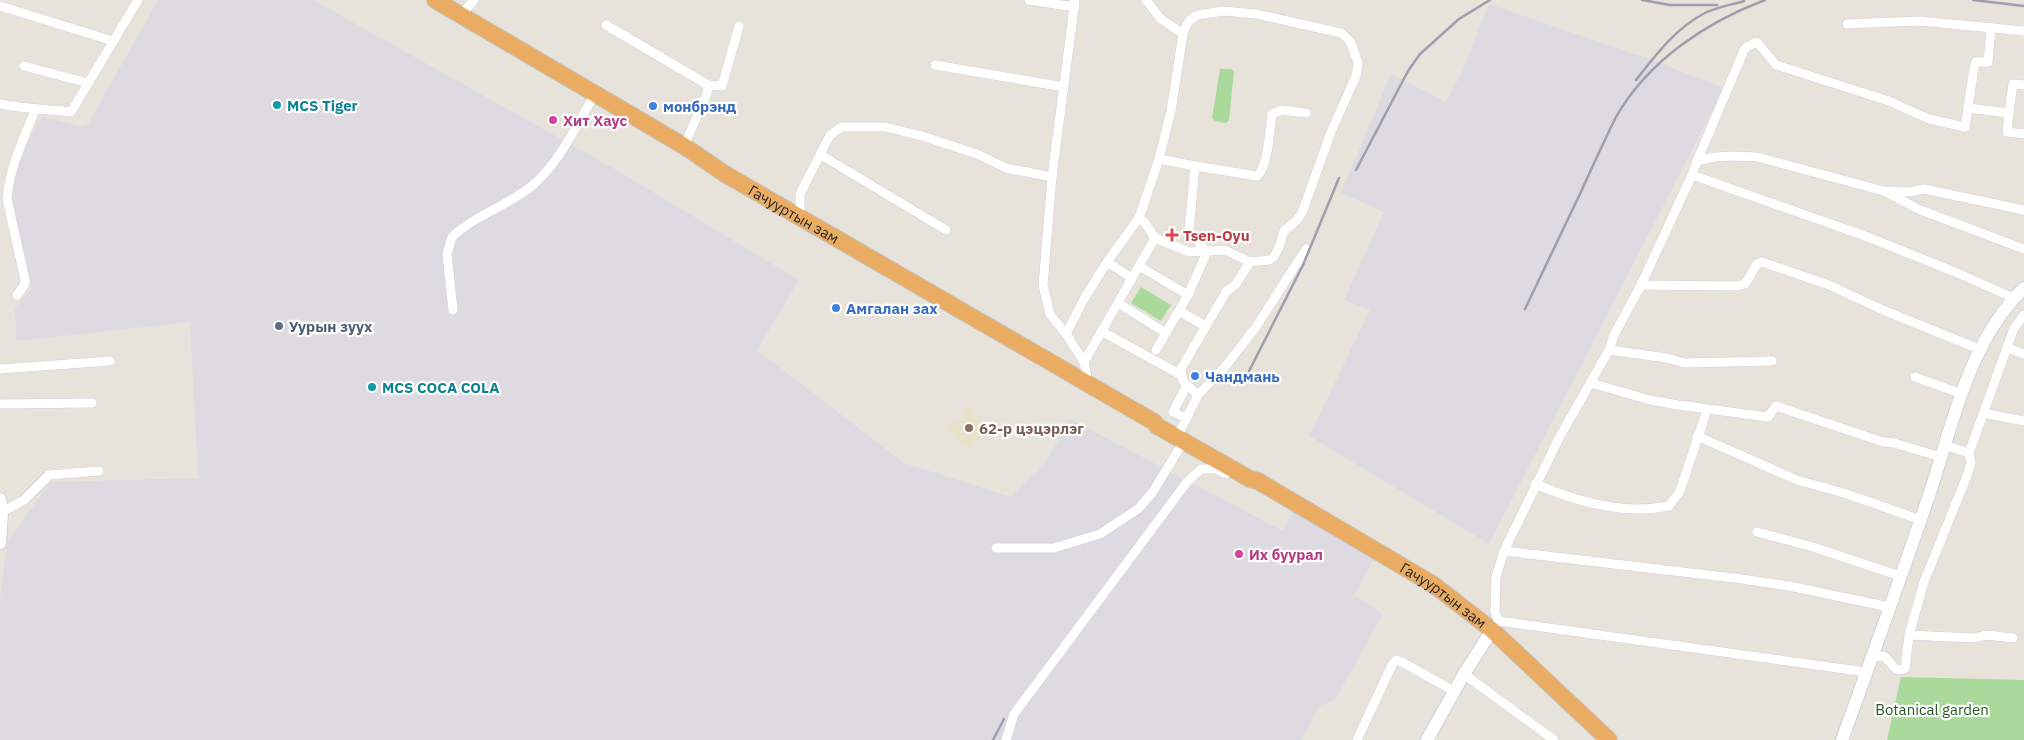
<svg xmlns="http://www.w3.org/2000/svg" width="2024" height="740" viewBox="0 0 2024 740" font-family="'IBM Plex Sans',sans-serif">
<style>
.industrial{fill:#dddae1}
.education{fill:#e8e2cb}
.green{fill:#aad99c}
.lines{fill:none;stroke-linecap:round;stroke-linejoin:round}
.street-casing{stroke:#cfd1de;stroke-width:10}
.secondary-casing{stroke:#cfd1de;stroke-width:14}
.highway-casing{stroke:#c3c3c3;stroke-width:18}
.street{stroke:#fff;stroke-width:9}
.secondary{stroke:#fff;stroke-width:12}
.highway{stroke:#eaac63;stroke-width:16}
.rail{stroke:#9e9eaf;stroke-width:2.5}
.culture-dot{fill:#0f9aa8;stroke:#fff;stroke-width:2}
.shop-dot{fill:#3f7fe0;stroke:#fff;stroke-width:2}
.hotel-dot{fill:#d1479c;stroke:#fff;stroke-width:2}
.health-dot{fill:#e0444e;stroke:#fff;stroke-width:2}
.service-dot{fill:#5c6f8a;stroke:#fff;stroke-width:2}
.education-dot{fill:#8d6e63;stroke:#fff;stroke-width:2}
.labels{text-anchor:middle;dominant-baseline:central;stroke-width:4.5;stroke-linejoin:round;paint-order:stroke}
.culture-label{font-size:15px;font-weight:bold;fill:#0d838f;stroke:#fff;text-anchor:start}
.shop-label{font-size:15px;font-weight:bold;fill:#366cbe;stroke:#fff;text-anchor:start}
.hotel-label{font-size:15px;font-weight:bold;fill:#b23c85;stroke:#fff;text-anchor:start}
.street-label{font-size:15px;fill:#272727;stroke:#fff}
.health-label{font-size:15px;font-weight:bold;fill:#be3a42;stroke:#fff;text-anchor:start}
.service-label{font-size:15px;font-weight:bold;fill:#4e5e75;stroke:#fff;text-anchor:start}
.education-label{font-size:15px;font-weight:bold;fill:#785e54;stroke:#fff;text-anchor:start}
.park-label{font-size:15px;fill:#275a21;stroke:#fff}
</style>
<rect width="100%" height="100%" fill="#e8e3da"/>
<g class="industrial">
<path d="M158,0h155l305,171 181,109 -42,70 147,113 107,34 33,-32 26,-46 213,112 11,-20 82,45 -22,39 29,19 -48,86 -16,6 -18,34h-1301v-141l7,-56 43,-61 148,-4 -8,-156 -171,19 -3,-2 -1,-31 17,-20 -19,-87 2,-25 8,-26 19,-33 39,9 7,-2z"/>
<path d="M1489,4l163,56 72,28 -235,456 -180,-108 61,-126 -26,-10 40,-88 -43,-19 50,-119 55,28 16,-30z"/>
</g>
<path class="education" d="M968,404l8,5 -3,6 18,11 -8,12 -5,-1 -7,12 -13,-7 1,-6 -12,-6 5,-9 5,2z"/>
<g class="green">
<path d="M1220,69h11l3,3 -5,48 -3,3 -11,-2 -3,-3z"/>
<path d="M1141,287l30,18 -10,16 -30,-18z"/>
<path d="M1901,677l123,3v60h-137z"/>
</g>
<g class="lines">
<defs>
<g id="street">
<path d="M1029,0l46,7"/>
<path d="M1075,0l-23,177 -9,108 7,29 16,20 18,28 4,21"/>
<path d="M1146,0l15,19 22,15"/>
<path d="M0,6l113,35"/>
<path d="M461,15l13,-15"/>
<path d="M1847,24l73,-3 104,10"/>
<path d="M606,25l102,60 -1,9 -23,52"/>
<path d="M935,65l129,22"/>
<path d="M24,66l64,17"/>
<path d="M708,85l14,1 17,-60"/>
<path d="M0,104c24,5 47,5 71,8l67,-112"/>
<path d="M1968,108l41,5 -2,19 17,2"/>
<path d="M2009,113l4,-29 11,1"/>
<path d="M821,155l125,75"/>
<path d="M1697,161l18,-4 17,-1 25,1 127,34 34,18 106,40"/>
<path d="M1195,166l62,10c11,-8 13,-48 15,-62l10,-4 24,3"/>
<path d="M1692,175l173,61 90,36 59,26"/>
<path d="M1888,191l21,1 15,-3 100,21"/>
<path d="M800,215v-21l30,-59 12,-8h43l37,9 55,18 29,14 46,9"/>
<path d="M1155,238l34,14 36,-2 25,12"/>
<path d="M1139,266l49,29"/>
<path d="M1132,278l-25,-16 32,-44"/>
<path d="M1641,285l96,1 8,-2 12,-20 5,-2 67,23 56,26 94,38"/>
<path d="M17,295l8,-11v-4l-18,-81c2,-31 17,-60 28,-89"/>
<path d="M1118,303l48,30"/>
<path d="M453,310l-6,-56 5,-17c23,-22 56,-31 81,-52 27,-23 44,-61 62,-91"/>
<path d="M1179,311l26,15"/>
<path d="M1101,331l80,44"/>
<path d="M1066,334l18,-35 23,-37"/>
<path d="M2007,348l17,6"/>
<path d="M1156,350l32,-55 19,-43 -18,-21 6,-65 -36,-7"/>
<path d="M1609,350l58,8 17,5 88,-2"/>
<path d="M1084,362l71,-124 -10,-15 -6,-5 20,-59 12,-48 12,-77 3,-8 4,-6 7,-5 26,-4 33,3 85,19 9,8 4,10 4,12 -2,13 -25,56 -29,81 -6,8 -12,10 -5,16 -5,10 -4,3 -20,2 -14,22 -10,8 -45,77 2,12 15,14 -18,36"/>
<path d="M0,369l110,-8"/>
<path d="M1915,377l47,17"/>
<path d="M1591,383l59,17 28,5 90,12 8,-11 107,36 11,1 47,14"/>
<path d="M1198,395l26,-27 32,-41 50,-78"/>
<path d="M0,404l92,-1"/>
<path d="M1983,413l41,8"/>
<path d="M1186,418l-13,-6 14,-27"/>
<path d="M1697,436l100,44 50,14 74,26"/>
<path d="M1944,445l25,8"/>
<path d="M1535,484c43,18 88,31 134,22l11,-15 27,-81"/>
<path d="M2,512l22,-12 25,-25 50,-4"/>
<path d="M1757,532l56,15 87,29"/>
<path d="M996,548h58l46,-14 38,-25 14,-16 32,-52"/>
<path d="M1504,551l238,28 47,7 100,21"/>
<path d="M1498,620l-3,-8 1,-35 8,-26 55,-113 50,-88 5,-15 27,-50 51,-110 5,-14 48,-113 12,-6 19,23 113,36 40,18 36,8 9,-59 2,-6h12l3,-34"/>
<path d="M1495,625l4,-4 367,51"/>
<path d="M1909,635l65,3 12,-3 27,3"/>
<path d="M1871,657l13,-1 12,13 5,1 4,-2 4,-33 15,-53 43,-106 4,-13 -2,-10 45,-125 10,-13"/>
<path d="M1464,674l90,66"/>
<path d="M1006,740l8,-26 173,-232 14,-13h15l10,5"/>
<path d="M1357,740l35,-75 4,-5 4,1 54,30"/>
</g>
<g id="secondary">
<path d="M0,499l2,13 -2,31"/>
<path d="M1427,740l37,-66 28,-44"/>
<path d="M1842,740c28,-77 56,-155 83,-233 26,-73 41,-164 99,-219"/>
</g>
<g id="highway">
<path id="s1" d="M435,0l249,146 41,28 429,248 3,4 93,53 8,2 176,104 58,45 117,110"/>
</g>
</defs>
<use href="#street" class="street-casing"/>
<use href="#secondary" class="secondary-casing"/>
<use href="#highway" class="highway-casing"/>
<use href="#street" class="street"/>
<use href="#secondary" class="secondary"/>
<use href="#highway" class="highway"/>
<g class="rail">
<path d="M1642,0l28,5h47"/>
<path d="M1973,0l51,6"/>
<path d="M1636,80c19,-24 39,-51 67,-66 13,-7 28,-9 41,-13"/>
<path d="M1356,170l52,-99 12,-17 39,-35 31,-19"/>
<path d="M1525,309c18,-38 36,-75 54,-113 12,-26 24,-53 37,-79 32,-56 90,-95 149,-117"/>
<path d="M1245,379l58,-114 36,-87"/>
<path d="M993,740l11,-21"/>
</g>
</g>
<g class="culture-dot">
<circle cx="277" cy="105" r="5"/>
<circle cx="372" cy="387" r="5"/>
</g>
<g class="shop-dot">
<circle cx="653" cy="106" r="5"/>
<circle cx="836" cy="308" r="5"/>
<circle cx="1195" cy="376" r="5"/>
</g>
<g class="hotel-dot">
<circle cx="553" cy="120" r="5"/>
<circle cx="1239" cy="554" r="5"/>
</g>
<path class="health-dot" d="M1169.5 227.5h5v5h5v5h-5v5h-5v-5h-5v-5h5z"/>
<circle class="service-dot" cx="279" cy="326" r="5"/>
<circle class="education-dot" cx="969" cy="428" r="5"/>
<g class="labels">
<g class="culture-label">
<text x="287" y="105">MCS Tiger</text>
<text x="382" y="387">MCS COCA COLA</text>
</g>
<g class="shop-label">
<text x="663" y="106">монбрэнд</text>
<text x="846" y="308">Амгалан зах</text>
<text x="1205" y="376">Чандмань</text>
</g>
<g class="hotel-label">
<text x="563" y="120">Хит Хаус</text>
<text x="1249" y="554">Их буурал</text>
</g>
<g class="street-label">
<text stroke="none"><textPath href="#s1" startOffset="418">Гачууртын зам</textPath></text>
<text stroke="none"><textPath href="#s1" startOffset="1172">Гачууртын зам</textPath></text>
</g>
<g class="health-label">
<text x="1183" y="235">Tsen-Oyu</text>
</g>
<g class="service-label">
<text x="289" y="326">Уурын зуух</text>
</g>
<g class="education-label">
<text x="979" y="428">62-р цэцэрлэг</text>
</g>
<g class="park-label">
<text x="1932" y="709">Botanical garden</text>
</g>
</g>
</svg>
